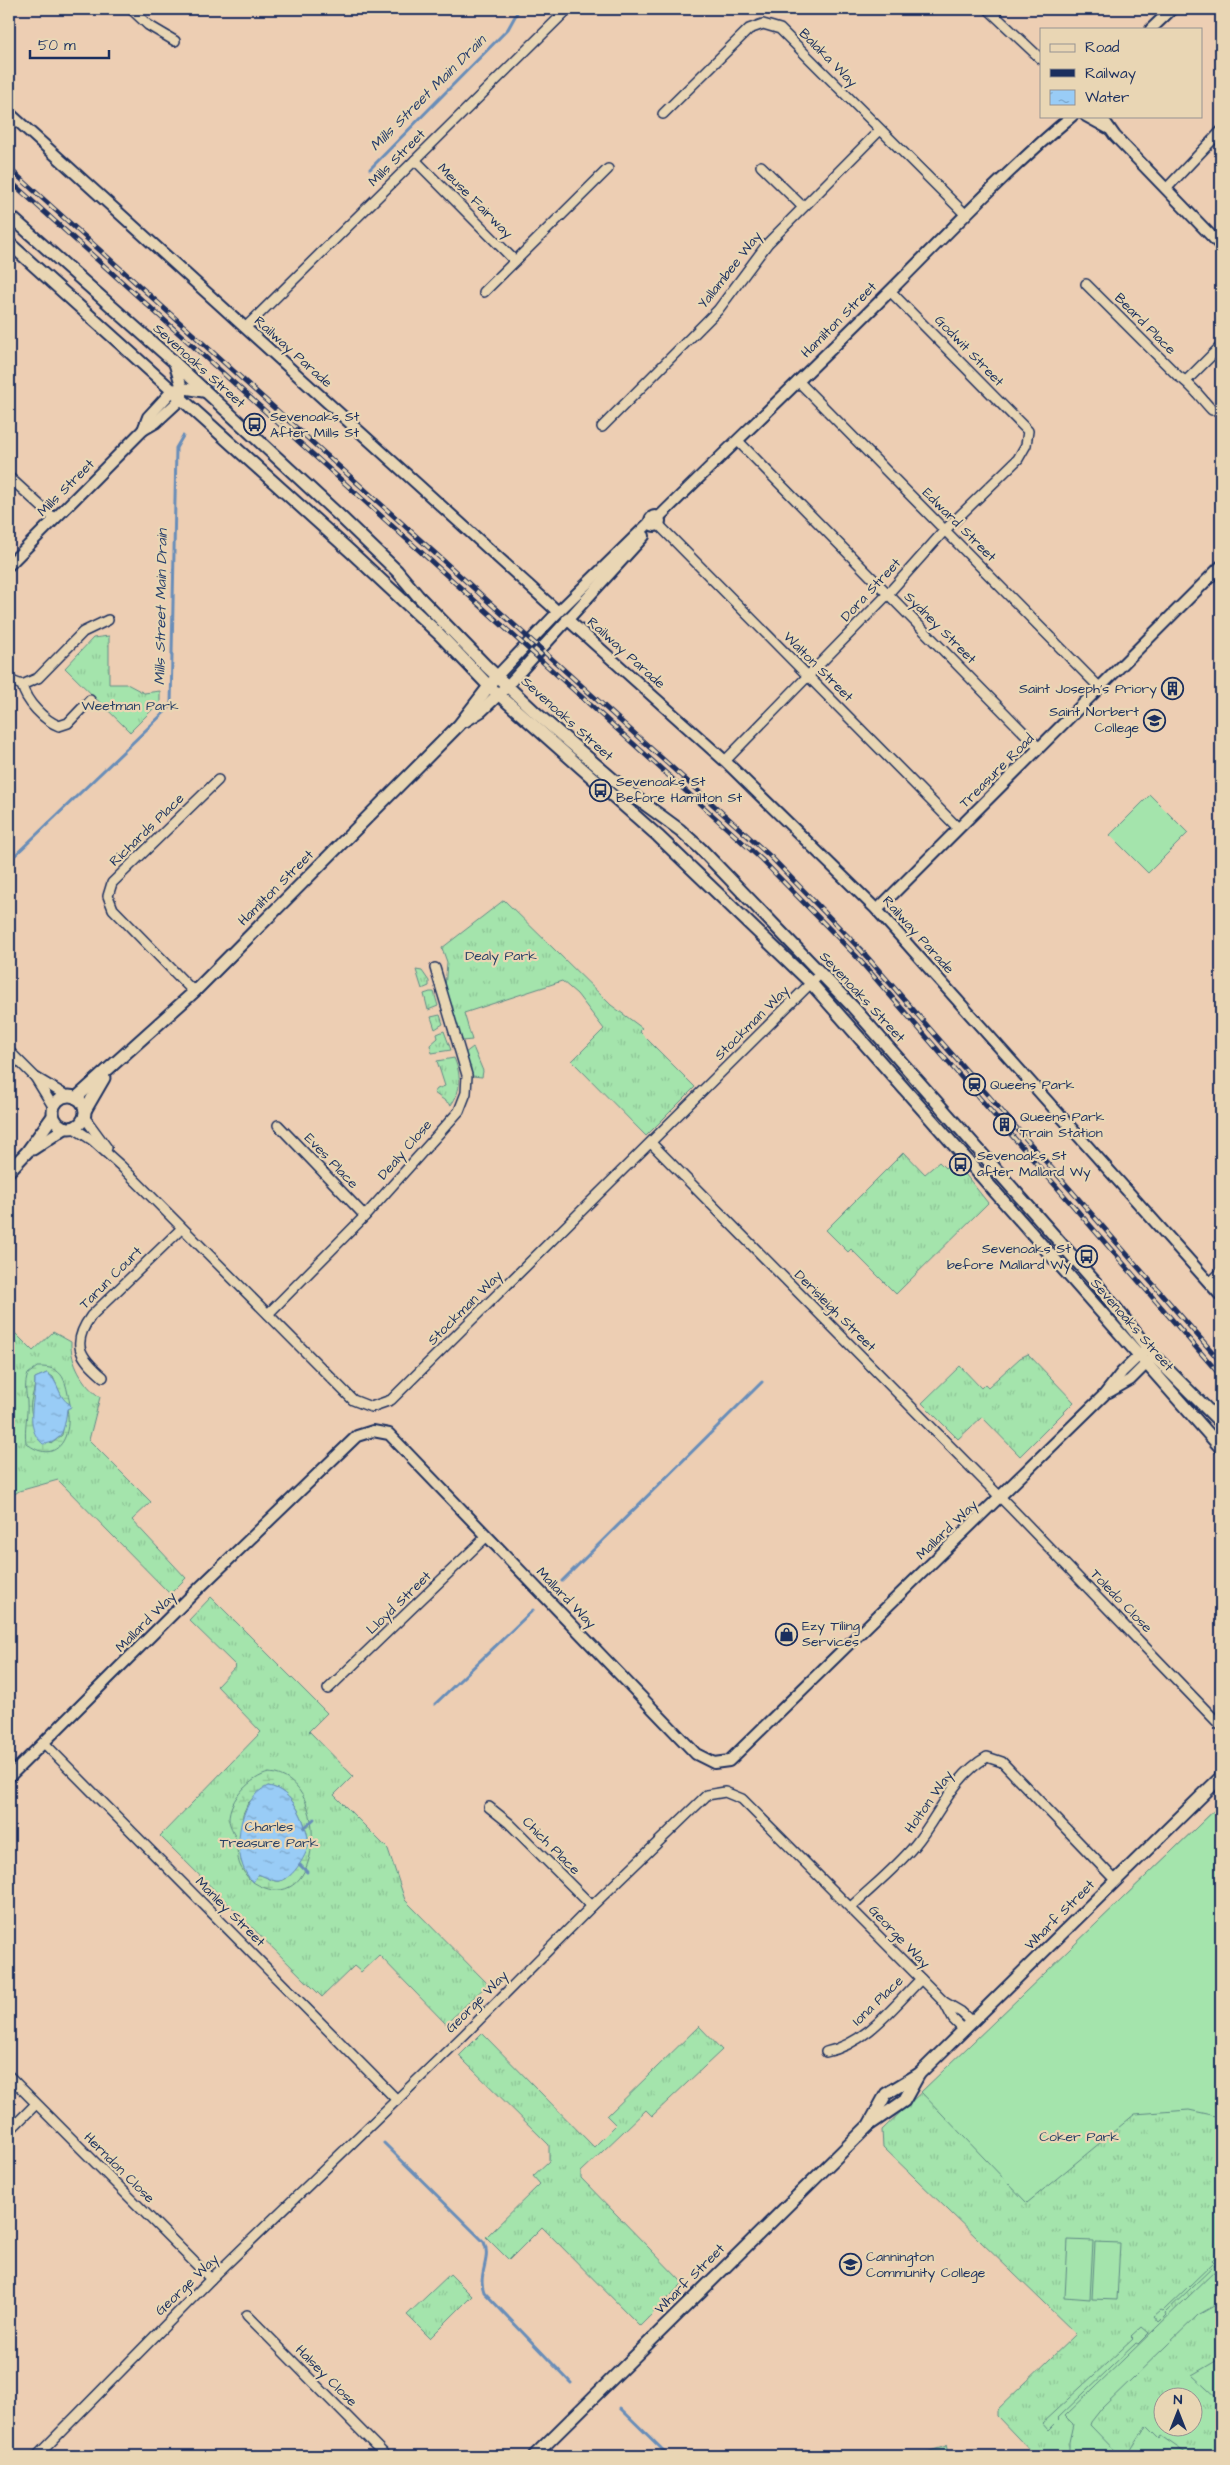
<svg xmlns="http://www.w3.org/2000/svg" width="1230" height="2465" viewBox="0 0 1230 2465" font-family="'Architects Daughter',sans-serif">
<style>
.grass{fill:url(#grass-tufts);stroke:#608a85;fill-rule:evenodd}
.wetland{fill:url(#wetland-marsh);stroke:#608a85}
.pitch{fill:#a4e4ac;stroke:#608a85}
.water{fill:url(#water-ripples);stroke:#678db9}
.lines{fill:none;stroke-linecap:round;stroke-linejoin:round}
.stream{stroke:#678db9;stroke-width:3}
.minor-casing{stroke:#1b2f5e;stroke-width:12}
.tertiary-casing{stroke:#1b2f5e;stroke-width:14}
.secondary-casing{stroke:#1b2f5e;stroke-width:15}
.minor{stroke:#e9d6b4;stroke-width:9}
.tertiary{stroke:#e9d6b4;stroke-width:10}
.secondary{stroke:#e9d6b4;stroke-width:11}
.rail-casing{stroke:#1b2f5e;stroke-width:5}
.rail{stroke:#e9d6b4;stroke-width:3;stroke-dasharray:9;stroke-linecap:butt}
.labels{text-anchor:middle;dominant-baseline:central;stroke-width:4.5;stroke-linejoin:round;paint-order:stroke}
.street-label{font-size:14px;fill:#1b2f5e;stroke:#e9d6b4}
.poi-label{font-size:14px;fill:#1b2f5e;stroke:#e9d6b4;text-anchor:start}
.park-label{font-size:14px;fill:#294166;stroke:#e9d6b4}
.water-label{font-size:15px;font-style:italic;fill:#283f6d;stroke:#e9d6b4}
</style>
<defs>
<pattern id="grass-tufts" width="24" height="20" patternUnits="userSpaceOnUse" patternTransform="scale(1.25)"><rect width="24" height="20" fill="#a4e4ac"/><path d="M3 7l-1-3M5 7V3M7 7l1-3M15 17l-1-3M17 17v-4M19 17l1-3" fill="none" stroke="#8dc496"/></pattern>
<pattern id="wetland-marsh" width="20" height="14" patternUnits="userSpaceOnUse" patternTransform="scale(1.25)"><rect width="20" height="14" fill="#a4e4ac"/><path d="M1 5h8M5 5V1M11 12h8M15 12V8" fill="none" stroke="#8dc496"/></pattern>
<pattern id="water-ripples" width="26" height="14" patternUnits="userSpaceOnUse" patternTransform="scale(1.25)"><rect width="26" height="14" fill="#99ccf6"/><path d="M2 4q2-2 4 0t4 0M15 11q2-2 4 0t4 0" fill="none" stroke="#7ca6ca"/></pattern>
</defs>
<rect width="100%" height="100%" fill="#edceb3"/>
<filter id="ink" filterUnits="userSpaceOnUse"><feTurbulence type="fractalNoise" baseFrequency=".02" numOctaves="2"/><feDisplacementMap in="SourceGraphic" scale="10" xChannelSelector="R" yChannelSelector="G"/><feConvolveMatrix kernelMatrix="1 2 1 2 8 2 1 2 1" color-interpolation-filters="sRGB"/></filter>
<g filter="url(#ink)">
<g class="grass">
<path d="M109,636v48h18l17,9 16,-2v11l-30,30 -65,-64 28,-30z"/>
<path d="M504,900l107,105 31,23 -3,3 56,56 -49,49 -74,-75 32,-32 -27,-35 -15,-13 -98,32 8,27 -10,1 -17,-52 2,-27 -5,-14z"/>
<path d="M416,970l6,1 7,10v5l-7,3z"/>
<path d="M430,992h4l4,14 -10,4 -4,-16z"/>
<path d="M440,1015l3,9 -8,5 -4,-12z"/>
<path d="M444,1031l7,19 -19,3 -2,-8 8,-7 -1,-4z"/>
<path d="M473,1047l10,24 -1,6 -10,-1 -7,-23z"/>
<path d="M454,1058c7,16 8,32 -3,47l-17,-12 3,-4 8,-3 -8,-25z"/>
<path d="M904,1152l21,22 14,-12 6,6 9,-8 34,43 -92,91 -45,-45 -3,3 -22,-22z"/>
<path d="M9,1327l24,24 20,-19 18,10c-1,20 12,44 29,55l-11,43 62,62 -19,18 54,58 -16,16 -112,-114 -39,11 -10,7z"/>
<path d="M1028,1354l46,48 -54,54 -38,-39 -24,22 -36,-36 38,-37 21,22 4,-4 3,3 32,-29z"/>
<path d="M211,1597l116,116 -18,18 44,45 -19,19 54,54 17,51 83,84 -42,40 -67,-69 -18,17 -7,-6 -32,31 -162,-161 101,-104 -44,-46 19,-20 -47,-46z"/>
<path d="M1221,1804v652h-186l-38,-40v-6l79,-76 -193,-187 -1,-17zM1162,2398h30v30h-30z"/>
<path d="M699,2026l23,24 -70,66 -6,-6 -65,62v6l102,105 -43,43 -98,-99 -33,33 -23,-23 54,-53 -7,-8 16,-15v-16l-90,-89 23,-23 112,114 22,-22 -9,-9z"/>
<path d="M450,2274l22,22 -42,42 -23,-23z"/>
</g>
<g class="wetland">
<path d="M37,1367c28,-1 28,14 33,37l-6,-2 -11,-25 -6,-4 -12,5c0,8 -1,12 -3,19 -6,19 8,33 19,47l11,-9 5,-27c6,29 -11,59 -41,35 -2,-15 2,-27 1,-41 -1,-11 -3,-17 1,-28z"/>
<path d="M269,1773c66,5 53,153 -16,109l3,-8c7,1 13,5 19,7 16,3 29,-25 34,-37 -3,-23 -16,-54 -41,-58l-20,17 -5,11 -3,26 1,21 9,19c-16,-19 -10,-21 -15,-42 -1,-7 -6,-12 -6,-19 0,-20 22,-42 40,-46z"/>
</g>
<g class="pitch">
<path d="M1150,795l38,38 -40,40 -38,-38z"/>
<path d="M1221,1804v320l-9,-9 -23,-5 -54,4 -108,89 -106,-111z"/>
<path d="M1068,2240l25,1 -3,58 -25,-2z"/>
<path d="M1095,2242l25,1 -3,57 -25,-1z"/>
<path d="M1219,2254l2,8 -3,4 -2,-2 -51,49 1,2 -7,7 -5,-6 7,-6 2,1 51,-49 -2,-2z"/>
<path d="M1217,2269l4,4v29l-23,13 -96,93 -11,14 -1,3 30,31h-51v-14l4,-18 -8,-8z"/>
<path d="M1142,2327l7,6 -11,11 -2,-1 -78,75 1,1 -11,11 -6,-7 91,-84 -2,-2z"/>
<path d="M1221,2358v41l-1,2 -28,-26z"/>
<path d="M1146,2426l13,13 2,-3 29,20h-36l1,-4 -8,4h-20z"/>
<path d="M946,2445l3,11h-35l32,-10z"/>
</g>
<g class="water">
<path d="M47,1373c12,7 11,26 23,31l1,3 -4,2c-2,17 -4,34 -24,35 -20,-16 -7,-46 -8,-66z"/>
<path d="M268,1786c25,4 38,35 41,58 -3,12 -18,39 -33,37 -6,-1 -12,-5 -18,-7l-5,8c-24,-22 -16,-84 15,-96z"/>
</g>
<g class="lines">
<g class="stream">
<path d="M370,169l138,-140 11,-20"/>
<path d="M210,391l8,-13"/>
<path d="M9,861l162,-155 5,-258 7,-12"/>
<path d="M562,1581l200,-199"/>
<path d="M435,1704l98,-94"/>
<path d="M304,1828l10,-9"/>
<path d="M300,1865l7,7"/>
<path d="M384,2143l100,99c8,17 -7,32 0,50l87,91"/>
<path d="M620,2408l49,48"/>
</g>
<defs>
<g id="minor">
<path d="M131,9l17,16 27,16"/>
<path d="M988,9l53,50"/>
<path d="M663,114l86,-85 14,-5 17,5 185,185"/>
<path d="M415,160l100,101"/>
<path d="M761,166l42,41"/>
<path d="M1166,189l55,-58"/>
<path d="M1086,284l92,92c13,7 23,23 34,34"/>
<path d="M484,292l124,-123"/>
<path d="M246,327l322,-318"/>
<path d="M798,381l302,307"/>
<path d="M1186,381l35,-35"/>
<path d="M602,427l116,-117 50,-67 112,-113"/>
<path d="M738,441l301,307"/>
<path d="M9,477l46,42"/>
<path d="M659,525l299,303"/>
<path d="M9,680l13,5 16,-7 45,-46 25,-12"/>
<path d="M22,685c4,17 22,35 37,41l9,-3 22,-23"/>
<path d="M725,761l162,-166 57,-64 74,-72 8,-14 2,-14 -138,-140"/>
<path d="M194,992l-81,-83 -5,-13 4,-13 106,-103"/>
<path d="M9,1051l26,26 32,19"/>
<path d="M35,1077l19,31"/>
<path d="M85,1118l22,30"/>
<path d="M278,1125l87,91"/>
<path d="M74,1128l18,12 29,26 232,234 18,7 20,-7 429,-426"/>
<path d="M651,1143l360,365 210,218"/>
<path d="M1210,1283l11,-11"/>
<path d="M268,1314l97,-98 94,-105 7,-18 1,-18 -32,-107"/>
<path d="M103,1377c-24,-21 -32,-33 -12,-61l90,-87"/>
<path d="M328,1689l159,-153"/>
<path d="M44,1743l353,357"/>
<path d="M489,1807l20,16 83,83"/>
<path d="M851,1907c21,-20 45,-39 64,-62 24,-29 37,-68 72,-88l15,5 114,119"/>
<path d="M944,2002l9,17 11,11"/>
<path d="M826,2052c41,-9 66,-44 95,-73"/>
<path d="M9,2076l202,203"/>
<path d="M9,2131l27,-27"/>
<path d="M247,2315l139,141"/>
<path d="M37,2456l174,-177 253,-244 128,-129 115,-111 18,-3 17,7 202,203 17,10 11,10"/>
</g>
<g id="tertiary">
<path d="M1151,29l21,-20"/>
<path d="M9,113l549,499"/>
<path d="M1086,116l22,12"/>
<path d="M1101,116l14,20 106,110"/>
<path d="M143,430l5,-13 25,-27 9,-2 24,4"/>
<circle cx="655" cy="521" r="5"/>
<path d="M659,517c76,-75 154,-149 230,-225 60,-60 118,-122 183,-176"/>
<path d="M9,565l134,-135 12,-7 27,-25v-10l-8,-26"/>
<path d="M567,619l158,142 152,149 344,386"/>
<path d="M497,676l61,-64 92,-90"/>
<path d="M508,685l136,-149"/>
<path d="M877,910l344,-344"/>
<path d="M1109,1392l21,-12 22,-22"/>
<path d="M9,1777l186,-185 162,-156 16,-5 16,3 307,320 18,9 15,-2 375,-366 18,-23 23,-22"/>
</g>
<g id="secondary">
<path d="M9,215l165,147 168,156 55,53 21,25 68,70 51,48 86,74 57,42 21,19 151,157 243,276 59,74 67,67"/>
<path d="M9,243l342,309 89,83 48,50 170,151 153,147 410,465"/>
<path d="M465,721l16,-10 22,-21"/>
<circle cx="69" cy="1112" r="16"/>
<path d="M76,1098l118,-106 265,-267 34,-44"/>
<path d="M86,1109l18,-31"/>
<path d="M33,1149l32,-21"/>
<path d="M9,1171l18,-19 26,-36"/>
<path d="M870,2123l16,-29 33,-20 302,-297"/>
<path d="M534,2456l335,-331 35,-24 15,-27"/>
</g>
</defs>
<use href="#minor" class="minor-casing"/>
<use href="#tertiary" class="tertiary-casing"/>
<use href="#secondary" class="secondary-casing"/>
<use href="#minor" class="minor"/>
<use href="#tertiary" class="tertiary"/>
<use href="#secondary" class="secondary"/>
<defs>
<g id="rail">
<path d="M9,168l762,689 90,93 360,412"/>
<path d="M9,180l752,679 95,97 365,420"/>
</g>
</defs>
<use href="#rail" class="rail-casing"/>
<use href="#rail" class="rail"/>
</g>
</g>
<defs>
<symbol id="bus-ring" viewBox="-11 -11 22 22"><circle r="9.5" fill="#e9d6b4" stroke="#1b2f5e" stroke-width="1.5"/><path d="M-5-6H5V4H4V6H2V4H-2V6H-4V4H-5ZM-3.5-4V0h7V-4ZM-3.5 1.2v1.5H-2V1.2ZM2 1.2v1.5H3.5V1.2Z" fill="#1b2f5e"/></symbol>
<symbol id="building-ring" viewBox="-11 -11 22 22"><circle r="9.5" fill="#e9d6b4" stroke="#1b2f5e" stroke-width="1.5"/><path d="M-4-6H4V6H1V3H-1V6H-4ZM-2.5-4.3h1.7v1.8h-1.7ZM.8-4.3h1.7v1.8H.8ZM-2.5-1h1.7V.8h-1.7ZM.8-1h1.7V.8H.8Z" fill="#1b2f5e"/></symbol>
<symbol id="university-ring" viewBox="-11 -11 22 22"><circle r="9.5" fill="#e9d6b4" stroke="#1b2f5e" stroke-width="1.5"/><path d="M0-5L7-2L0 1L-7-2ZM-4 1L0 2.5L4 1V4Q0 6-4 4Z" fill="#1b2f5e"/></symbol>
<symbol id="station-ring" viewBox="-11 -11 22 22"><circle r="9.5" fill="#e9d6b4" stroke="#1b2f5e" stroke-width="1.5"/><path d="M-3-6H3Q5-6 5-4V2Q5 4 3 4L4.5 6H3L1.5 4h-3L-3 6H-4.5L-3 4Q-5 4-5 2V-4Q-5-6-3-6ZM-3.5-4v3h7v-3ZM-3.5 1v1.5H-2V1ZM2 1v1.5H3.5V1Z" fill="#1b2f5e"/></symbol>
<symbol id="shop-ring" viewBox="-11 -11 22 22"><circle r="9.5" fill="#e9d6b4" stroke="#1b2f5e" stroke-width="1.5"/><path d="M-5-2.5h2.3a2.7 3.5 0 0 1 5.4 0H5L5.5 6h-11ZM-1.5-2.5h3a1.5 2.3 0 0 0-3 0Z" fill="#1b2f5e"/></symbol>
<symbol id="school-ring" viewBox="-11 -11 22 22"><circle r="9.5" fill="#e9d6b4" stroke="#1b2f5e" stroke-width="1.5"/><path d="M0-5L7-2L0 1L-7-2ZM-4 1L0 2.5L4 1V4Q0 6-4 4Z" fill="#1b2f5e"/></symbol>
</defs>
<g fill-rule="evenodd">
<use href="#bus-ring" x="242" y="412" width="25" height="25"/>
<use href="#building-ring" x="1160" y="676" width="25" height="25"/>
<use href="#university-ring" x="1142" y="708" width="25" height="25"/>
<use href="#bus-ring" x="588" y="778" width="25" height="25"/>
<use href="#station-ring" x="962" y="1072" width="25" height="25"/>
<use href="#building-ring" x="992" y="1112" width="25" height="25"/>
<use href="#bus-ring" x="948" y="1152" width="25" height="25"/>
<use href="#bus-ring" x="1074" y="1244" width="25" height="25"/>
<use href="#shop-ring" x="774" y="1622" width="25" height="25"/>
<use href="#school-ring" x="838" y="2252" width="25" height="25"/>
</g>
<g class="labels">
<g class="street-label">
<text transform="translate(828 58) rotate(45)">Balaka Way</text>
<text transform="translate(397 158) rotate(-45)">Mills Street</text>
<text transform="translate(475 201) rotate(45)">Meuse Fairway</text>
<text transform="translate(730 270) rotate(-52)">Yallambee Way</text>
<text transform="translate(839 320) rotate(-45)">Hamilton Street</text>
<text transform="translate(1145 324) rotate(45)">Beard Place</text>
<text transform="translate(969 351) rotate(46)">Godwit Street</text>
<text transform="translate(293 352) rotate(42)">Railway Parade</text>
<text transform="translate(199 366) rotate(42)">Sevenoaks Street</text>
<text transform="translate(66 488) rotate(-45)">Mills Street</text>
<text transform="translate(959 525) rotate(45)">Edward Street</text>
<text transform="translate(871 590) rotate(-47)">Dora Street</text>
<text transform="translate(940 628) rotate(45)">Sydney Street</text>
<text transform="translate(626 653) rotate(42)">Railway Parade</text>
<text transform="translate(818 667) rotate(45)">Walton Street</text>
<text transform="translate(567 719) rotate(42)">Sevenoaks Street</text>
<text transform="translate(997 771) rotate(-45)">Treasure Road</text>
<text transform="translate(147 830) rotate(-44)">Richards Place</text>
<text transform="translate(276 888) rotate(-45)">Hamilton Street</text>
<text transform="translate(918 935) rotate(48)">Railway Parade</text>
<text transform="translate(862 997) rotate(47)">Sevenoaks Street</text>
<text transform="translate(752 1023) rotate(-45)">Stockman Way</text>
<text transform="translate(405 1150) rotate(-49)">Dealy Close</text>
<text transform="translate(331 1161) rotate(46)">Eves Place</text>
<text transform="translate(111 1278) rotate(-45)">Tarun Court</text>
<text transform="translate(465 1308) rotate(-45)">Stockman Way</text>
<text transform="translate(835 1311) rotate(45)">Derisleigh Street</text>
<text transform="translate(1132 1325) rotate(49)">Sevenoaks Street</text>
<text transform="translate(947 1530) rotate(-44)">Mallard Way</text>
<text transform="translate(566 1598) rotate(46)">Mallard Way</text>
<text transform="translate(1121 1601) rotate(46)">Toledo Close</text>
<text transform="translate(399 1603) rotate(-44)">Lloyd Street</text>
<text transform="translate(146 1622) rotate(-45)">Mallard Way</text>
<text transform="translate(929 1802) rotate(-55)">Holton Way</text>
<text transform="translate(551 1846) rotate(45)">Chich Place</text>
<text transform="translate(230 1912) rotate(45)">Manley Street</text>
<text transform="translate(1060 1915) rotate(-45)">Wharf Street</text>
<text transform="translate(899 1937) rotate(46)">George Way</text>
<text transform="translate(878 2001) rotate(-44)">Iona Place</text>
<text transform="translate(477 2002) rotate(-45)">George Way</text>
<text transform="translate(119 2168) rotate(45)">Herndon Close</text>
<text transform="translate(690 2279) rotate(-45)">Wharf Street</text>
<text transform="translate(187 2285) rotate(-44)">George Way</text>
<text transform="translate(326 2376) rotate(45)">Halsey Close</text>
</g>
<g class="poi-label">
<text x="270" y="417">Sevenoaks St<tspan x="270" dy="16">After Mills St</tspan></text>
<text x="1157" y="689" text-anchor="end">Saint Joseph's Priory</text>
<text x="1139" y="712" text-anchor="end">Saint Norbert<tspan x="1139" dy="16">College</tspan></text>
<text x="616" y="782">Sevenoaks St<tspan x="616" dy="16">Before Hamilton St</tspan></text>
<text x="990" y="1085">Queens Park</text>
<text x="1020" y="1117">Queens Park<tspan x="1020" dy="16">Train Station</tspan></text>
<text x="977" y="1156">Sevenoaks St<tspan x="977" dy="16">after Mallard Wy</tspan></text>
<text x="1071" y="1249" text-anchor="end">Sevenoaks St<tspan x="1071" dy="16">before Mallard Wy</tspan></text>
<text x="802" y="1626">Ezy Tiling<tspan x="802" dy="16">Services</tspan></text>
<text x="866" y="2257">Cannington<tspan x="866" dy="16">Community College</tspan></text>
</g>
<g class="park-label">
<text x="130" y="706">Weetman Park</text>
<text x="501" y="956">Dealy Park</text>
<text x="269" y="1827">Charles<tspan x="269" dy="16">Treasure Park</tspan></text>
<text x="1079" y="2137">Coker Park</text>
</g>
<g class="water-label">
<text transform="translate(428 93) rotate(-45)">Mills Street Main Drain</text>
<text transform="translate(161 607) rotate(-89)">Mills Street Main Drain</text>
</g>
</g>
<rect width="1230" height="2465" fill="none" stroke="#e9d6b4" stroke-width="30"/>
<rect x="15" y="15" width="1200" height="2435" fill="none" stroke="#1b2f5e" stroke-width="2" filter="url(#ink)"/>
<rect x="1040" y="28" width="162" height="90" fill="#e9d6b4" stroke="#979392"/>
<rect x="1050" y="44" width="25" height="8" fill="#e9d6b4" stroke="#979392"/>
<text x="1085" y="52" font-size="15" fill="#1b2f5e">Road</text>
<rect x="1050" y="69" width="25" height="8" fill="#1b2f5e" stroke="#979392"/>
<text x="1085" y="78" font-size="15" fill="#1b2f5e">Railway</text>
<rect x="1050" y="90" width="25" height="15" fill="url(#water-ripples)" stroke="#979392"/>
<text x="1085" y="102" font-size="15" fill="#1b2f5e">Water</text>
<g transform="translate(1178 2412)"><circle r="24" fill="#e9d6b4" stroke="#979392"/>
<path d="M0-4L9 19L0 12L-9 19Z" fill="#1b2f5e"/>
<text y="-8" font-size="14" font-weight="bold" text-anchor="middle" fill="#1b2f5e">N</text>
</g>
<path d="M30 50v8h79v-8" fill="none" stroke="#1b2f5e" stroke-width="2.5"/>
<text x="38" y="50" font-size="15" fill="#1b2f5e" stroke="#e9d6b4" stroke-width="4" paint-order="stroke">50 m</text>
</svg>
